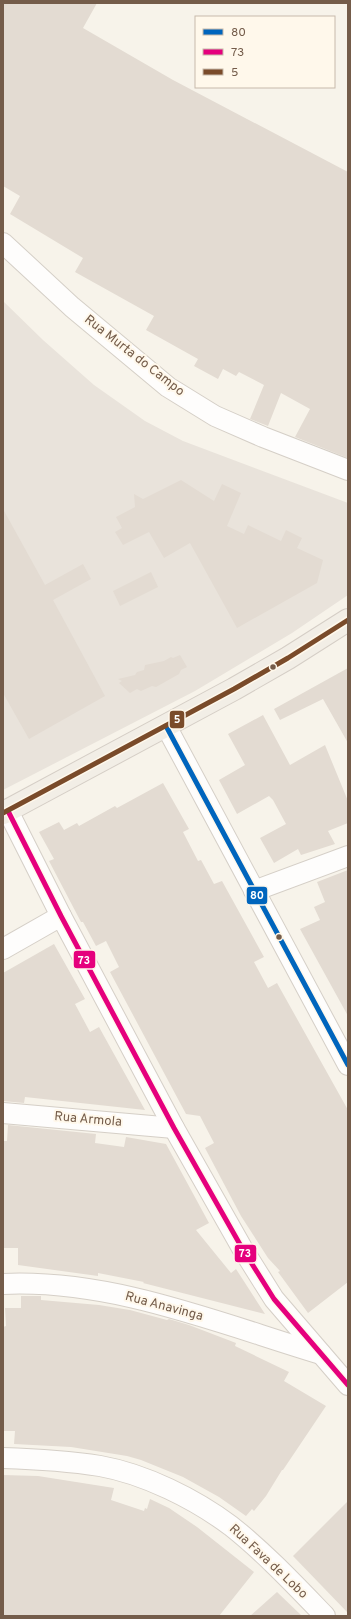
<svg xmlns="http://www.w3.org/2000/svg" width="351" height="1619" viewBox="0 0 351 1619" font-family="Overpass,sans-serif">
<style>
.industrial{fill:#e9e3db}
.building{fill:#e3dbd2}
.lines{fill:none;stroke-linecap:round;stroke-linejoin:round}
.minor-casing{stroke:#d5cfc7;stroke-width:22}
.major-casing{stroke:#d5cec6;stroke-width:24}
.minor{stroke:#fefdfc;stroke-width:20}
.major{stroke:#f2eee6;stroke-width:22}
.bus-1-casing{stroke:#fff8eb;stroke-width:8}
.bus-2-casing{stroke:#fff8eb;stroke-width:8}
.bus-3-casing{stroke:#fff8eb;stroke-width:8}
.bus-1{stroke:#0065bd;stroke-width:5}
.bus-2{stroke:#e5007d;stroke-width:5}
.bus-3{stroke:#7a4b2a;stroke-width:5}
.bus-dot{fill:#745c4a;stroke:#fff8eb;stroke-width:1.5}
.labels{text-anchor:middle;dominant-baseline:central;stroke-width:4;stroke-linejoin:round;paint-order:stroke}
.street-label{font-size:13px;fill:#745c4a;stroke:#fff8eb}
.line-badge{stroke:#fff8eb;stroke-width:1.5}
.badge-label{font-size:11px;text-anchor:middle;font-weight:bold;fill:#fff}
</style>
<rect width="100%" height="100%" fill="#f7f3ea"/>
<path class="industrial" d="M3,301l40,39 51,45 51,36 38,20 165,62v92l-56,38 -97,58 -192,99z"/>
<g class="building">
<path d="M3,3h94l-14,25 90,52 175,92v286l-53,-21 15,-28 -29,-16 -13,33 -18,-7 14,-34 -25,-13 -3,4 -13,-7 -5,10 -24,-13 4,-7 -52,-29 8,-14 -79,-44 8,-14 -73,-44 10,-18 -17,-10z"/>
<path d="M181,480l33,21 8,-17 19,9 -14,33 17,8 4,-9 33,16 5,-11 16,8 -5,10 26,12 -6,23 -80,45 -47,-85 -26,15 -15,-26 -26,13 -8,-13 7,-4 -6,-11 19,-10 -1,-13 9,5z"/>
<path d="M3,509l42,76 38,-21 8,15 -38,21 52,96 -76,43 -26,-46z"/>
<path d="M151,572l7,15 -38,19 -7,-15z"/>
<path d="M180,655l7,12 -6,3 -2,4 -23,13 -4,-1 -11,5 -4,-2 -7,4 -11,-10 3,-2 -4,-2 17,-4 2,-3 7,-2 1,-5 19,-4 7,-4 2,1z"/>
<path d="M348,668v75l-25,-44 -43,21 -6,-11z"/>
<path d="M263,715l27,50 35,-20 23,56v22l-20,8 7,13 -34,11 -3,-6 -24,14 -14,-25 26,-14 -13,-24 -4,-4 -32,18 -18,-34 26,-15 -17,-31z"/>
<path d="M163,783l26,46 -6,3 15,29 3,-1 13,24 8,-3 42,76 -10,5 14,26 9,-5 71,127v172l-40,31 -30,-41 2,-1 -12,-13 -27,-42 -36,-68 9,-5 -14,-27 -14,-2 -76,-142 9,-5 -13,-26 -10,5 -13,-24h-2l-32,-61 5,-2 -15,-27 20,-10 5,8 13,-7 2,3 36,-20 2,2z"/>
<path d="M348,870v146l-48,-87 20,-9 -6,-13 11,-5 -8,-20z"/>
<path d="M54,944l31,55 -10,5 15,28 9,-5 46,83 -120,-13 -1,6 -21,-2v-128z"/>
<path d="M8,1125l88,9 -1,9 29,4 2,-10 40,7 43,79 -13,7 35,43 5,-4 29,45 -122,-31 1,-1 -46,-9v3l-80,-11v-17h-15v-107h4z"/>
<path d="M21,1296h20v4l58,5 31,5 37,10 2,-1 20,6 47,18 -1,3 54,26 -5,9 42,25 -43,64h-1l-16,26 -12,15 -2,-2 -6,7 -27,-19 -36,-20 -42,-17 -14,-4 -56,-9 -57,-3 1,-13h-12v-104l3,-1 -1,-18h16z"/>
<path d="M3,1475l35,1 76,12 -3,12 33,11 1,-3 2,1 3,-10 19,9 28,19 57,45 -35,44h-216z"/>
<path d="M348,1501v112l-55,-57z"/>
<path d="M277,1592l25,24h-52z"/>
</g>
<g class="lines">
<defs>
<g id="minor">
<path d="M3,243l69,64 96,80 47,29 48,21 85,33"/>
<path d="M166,726l182,339"/>
<path d="M8,811l53,105 113,212 68,120 32,51 74,86"/>
<path d="M254,891l94,-35"/>
<path d="M3,949l58,-33"/>
<path d="M3,1113l171,15"/>
<path d="M3,1284c109,-5 215,39 318,70"/>
<path d="M3,1458c32,1 65,3 97,8 45,8 95,33 131,60 34,27 64,59 94,90"/>
</g>
<path id="major" d="M3,813l231,-124 54,-31 60,-38"/>
</defs>
<use href="#minor" class="minor-casing"/>
<use href="#major" class="major-casing"/>
<use href="#minor" class="minor"/>
<use href="#major" class="major"/>
<defs>
<path id="bus-1" d="M166,726l182,339"/>
<path id="bus-2" d="M8,811l53,105 113,212 68,120 32,51 74,86"/>
<path id="bus-3" d="M3,813l231,-124 54,-31 60,-38"/>
</defs>
<use href="#bus-1" class="bus-1-casing"/>
<use href="#bus-2" class="bus-2-casing"/>
<use href="#bus-3" class="bus-3-casing"/>
<use href="#bus-1" class="bus-1"/>
<use href="#bus-2" class="bus-2"/>
<use href="#bus-3" class="bus-3"/>
</g>
<g class="bus-dot">
<circle cx="273" cy="667" r="3.5"/>
<circle cx="279" cy="937" r="3.5"/>
</g>
<g class="labels">
<g class="street-label">
<text transform="translate(134 356) rotate(38)">Rua Murta do Campo</text>
<text transform="translate(88 1120) rotate(5)">Rua Armola</text>
<text transform="translate(164 1307) rotate(15)">Rua Anavinga</text>
<text transform="translate(268 1562) rotate(43)">Rua Fava de Lobo</text>
</g>
</g>
<g class="line-badge">
<rect x="169" y="710" width="16" height="19" rx="4" fill="#7a4b2a"/>
<rect x="246" y="886" width="22" height="19" rx="4" fill="#0065bd"/>
<rect x="73" y="950" width="23" height="19" rx="4" fill="#e5007d"/>
<rect x="234" y="1244" width="23" height="19" rx="4" fill="#e5007d"/>
</g>
<g class="badge-label">
<text x="177" y="723">5</text>
<text x="257" y="899">80</text>
<text x="84" y="964">73</text>
<text x="245" y="1257">73</text>
</g>
<rect width="351" height="1619" fill="none" stroke="#745c4a" stroke-width="8"/>
<rect x="195" y="16" width="140" height="72" fill="#fff8eb" stroke="#c7baab"/>
<rect x="203" y="29" width="20" height="6" fill="#0065bd" stroke="#c7baab"/>
<text x="231" y="36" font-size="12" fill="#745c4a">80</text>
<rect x="203" y="49" width="20" height="6" fill="#e5007d" stroke="#c7baab"/>
<text x="231" y="56" font-size="12" fill="#745c4a">73</text>
<rect x="203" y="69" width="20" height="6" fill="#7a4b2a" stroke="#c7baab"/>
<text x="231" y="76" font-size="12" fill="#745c4a">5</text>
</svg>
